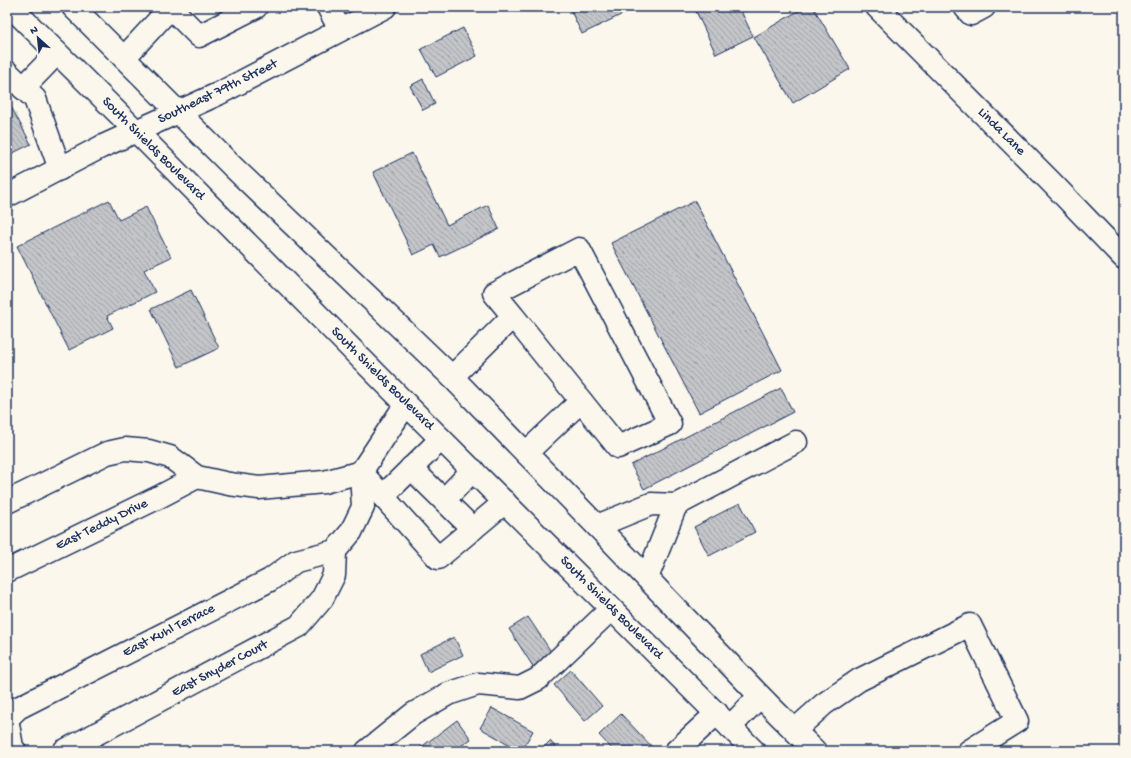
<svg xmlns="http://www.w3.org/2000/svg" width="1131" height="758" viewBox="0 0 1131 758" font-family="'Gochi Hand',sans-serif">
<style>
.building{fill:url(#building-back-hatch);stroke:#1b2f5e}
.lines{fill:none;stroke-linecap:round;stroke-linejoin:round}
.minor-casing{stroke:#1b2f5e;stroke-width:25}
.major-casing{stroke:#1b2f5e;stroke-width:25}
.minor{stroke:#fbf7ec;stroke-width:22}
.major{stroke:#fbf7ec;stroke-width:22}
.labels{text-anchor:middle;dominant-baseline:central;stroke-width:3;stroke-linejoin:round;paint-order:stroke}
.street-label{font-size:14px;fill:#1b2f5e;stroke:#fbf7ec}
</style>
<defs>
<pattern id="building-back-hatch" width="6" height="6" patternUnits="userSpaceOnUse"><rect width="6" height="6" fill="#c3c5c9"/><path d="M-1 5l2 2M0 0l6 6M5-1l2 2" fill="none" stroke="#9ea0a6"/></pattern>
</defs>
<rect width="100%" height="100%" fill="#fbf7ec"/>
<filter id="ink" filterUnits="userSpaceOnUse"><feTurbulence type="fractalNoise" baseFrequency=".025" numOctaves="2"/><feDisplacementMap in="SourceGraphic" scale="8" xChannelSelector="R" yChannelSelector="G"/><feConvolveMatrix kernelMatrix="1 2 1 2 8 2 1 2 1" color-interpolation-filters="sRGB"/></filter>
<g filter="url(#ink)">
<g class="building">
<path d="M569,7h68l-55,27z"/>
<path d="M694,7h45l14,29 -37,18z"/>
<path d="M805,7h8l37,62 -57,34 -39,-66z"/>
<path d="M463,28l14,28 -41,21 -15,-28z"/>
<path d="M423,79l12,25 -12,6 -13,-24z"/>
<path d="M7,99l24,45 -24,12z"/>
<path d="M412,153l35,72 41,-20 11,24 -59,28 -6,-12 -21,10 -40,-83z"/>
<path d="M109,200l10,20 27,-13 25,50 -27,13 11,22 -48,24 6,12 -44,22 -52,-104z"/>
<path d="M695,201l87,169 -83,43 -88,-170z"/>
<path d="M191,290l28,58 -40,19 -28,-58z"/>
<path d="M781,388l12,24 -149,77 -13,-24z"/>
<path d="M740,503l15,29 -46,24 -15,-29z"/>
<path d="M528,617l26,39 -20,12 -25,-39z"/>
<path d="M454,637l9,18 -35,17 -8,-18z"/>
<path d="M571,670l31,36 -17,15 -31,-36z"/>
<path d="M492,708l41,23 -12,20 -41,-23z"/>
<path d="M621,714l33,35 -2,2h-38l-15,-16z"/>
<path d="M457,720l14,19 -17,12h-32l-2,-3z"/>
<path d="M550,741l9,10h-19z"/>
</g>
<g class="lines">
<defs>
<g id="minor">
<path d="M170,7l29,29 57,-29"/>
<path d="M328,7l12,23"/>
<path d="M877,7l174,175 73,76"/>
<path d="M965,7l6,7 13,-7"/>
<path d="M124,58l47,-51"/>
<path d="M7,72l28,27 25,70"/>
<path d="M23,88l34,-35"/>
<path d="M7,196l94,-49 117,-53 167,-87"/>
<path d="M452,377l61,-61 -19,-23 85,-44 91,175 -52,23 -105,-131"/>
<path d="M526,453l55,-52"/>
<path d="M411,468l62,61"/>
<path d="M361,472l77,86 67,-56"/>
<path d="M383,496l58,-57"/>
<path d="M444,500l29,-30"/>
<path d="M7,502l100,-49 18,-4 24,2 21,6 27,20 32,7 30,4 65,-6 37,-10"/>
<path d="M597,526l54,-22 25,1 120,-63"/>
<path d="M335,551l16,-19 12,-25 -2,-35 45,-68"/>
<path d="M7,571l152,-74 38,-20"/>
<path d="M647,578l29,-73"/>
<path d="M7,719l11,-11 252,-128 26,-19 39,-10"/>
<path d="M7,719l5,28 3,4"/>
<path d="M795,730l29,-26 35,-24 111,-55 47,96 -48,30"/>
<path d="M64,751l235,-125 23,-27 12,-24 1,-24"/>
<path d="M367,751l46,-37 35,-20 30,-10 42,4 18,-9 73,-70"/>
<path d="M676,751l41,-38"/>
</g>
<g id="major">
<path d="M11,7l125,124 270,273 348,347"/>
<path d="M73,7l160,160 219,210 145,149 163,170 55,55"/>
<path d="M730,727l30,-31"/>
</g>
</defs>
<use href="#minor" class="minor-casing"/>
<use href="#major" class="major-casing"/>
<use href="#minor" class="minor"/>
<use href="#major" class="major"/>
</g>
</g>
<g class="labels">
<g class="street-label">
<text transform="translate(218 92) rotate(-26)">Southeast 79th Street</text>
<text transform="translate(1001 132) rotate(45)">Linda Lane</text>
<text transform="translate(153 149) rotate(45)">South Shields Boulevard</text>
<text transform="translate(382 379) rotate(45)">South Shields Boulevard</text>
<text transform="translate(102 525) rotate(-26)">East Teddy Drive</text>
<text transform="translate(611 608) rotate(45)">South Shields Boulevard</text>
<text transform="translate(169 631) rotate(-27)">East Kuhl Terrace</text>
<text transform="translate(220 669) rotate(-28)">East Snyder Court</text>
</g>
</g>
<rect width="1131" height="758" fill="none" stroke="#fbf7ec" stroke-width="24"/>
<rect x="12" y="12" width="1107" height="734" fill="none" stroke="#1b2f5e" stroke-width="1.5" filter="url(#ink)"/>
<g transform="translate(38 38) rotate(333)" stroke="#fbf7ec" stroke-width="3" paint-order="stroke">
<path d="M0-3L7 15L0 10L-7 15Z" fill="#1b2f5e"/>
<text y="-6" font-size="11" font-weight="bold" text-anchor="middle" fill="#1b2f5e">N</text>
</g>
</svg>
